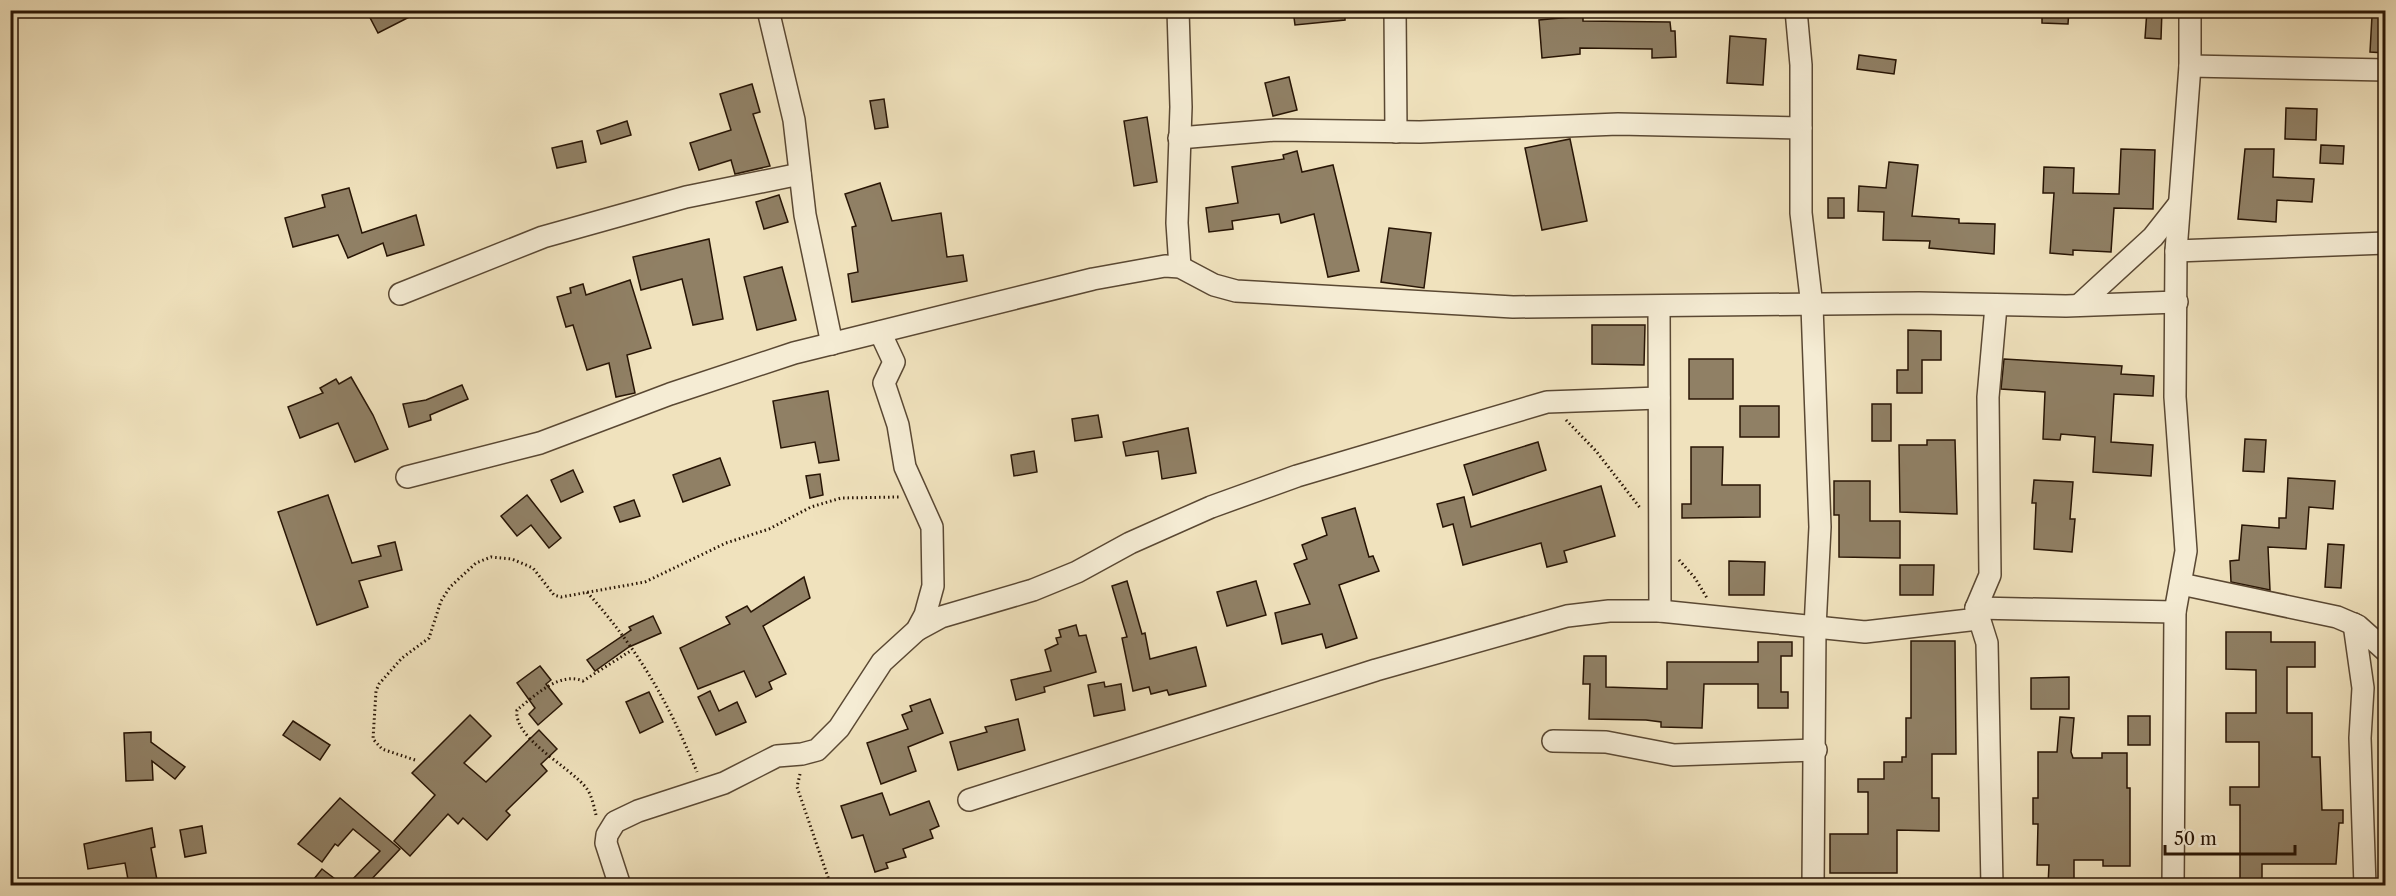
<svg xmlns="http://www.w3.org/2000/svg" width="2396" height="896" viewBox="0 0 2396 896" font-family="'Libre Caslon Text',serif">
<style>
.building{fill:#908065;stroke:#281505;stroke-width:1.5}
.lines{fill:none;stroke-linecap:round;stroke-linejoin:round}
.minor-casing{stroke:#5a4833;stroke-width:24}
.path{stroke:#281505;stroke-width:3;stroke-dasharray:1.5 3;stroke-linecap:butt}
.minor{stroke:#f5ecd4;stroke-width:21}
</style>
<rect width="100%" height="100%" fill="#f0e2bd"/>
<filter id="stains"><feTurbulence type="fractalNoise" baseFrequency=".00333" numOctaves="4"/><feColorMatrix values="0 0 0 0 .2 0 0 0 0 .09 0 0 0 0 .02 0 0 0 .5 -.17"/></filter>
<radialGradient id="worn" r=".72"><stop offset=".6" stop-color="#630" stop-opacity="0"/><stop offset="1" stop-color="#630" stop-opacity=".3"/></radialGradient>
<g class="building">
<path d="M366,10h57l-45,23z"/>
<path d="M1293,10h52v10l-50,5z"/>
<path d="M2042,10h27l-1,14 -26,-1z"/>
<path d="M2147,10h15l-1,29 -16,-1z"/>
<path d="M1583,16v5l87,1 1,9h4l1,26 -24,1v-9l-72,-1v6l-38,4 -3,-38z"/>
<path d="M2372,16l13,1v36l-15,-1z"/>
<path d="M1730,36l36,3 -3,46 -36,-2z"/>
<path d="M1859,55l37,5 -2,14 -37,-5z"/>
<path d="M1289,77l8,33 -24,6 -8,-33z"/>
<path d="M752,84l8,28 -7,2 17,52 -35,8 -4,-14 -32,10 -9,-27 41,-13 -11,-36z"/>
<path d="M884,99l4,28 -13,2 -5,-28z"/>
<path d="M2286,108l31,1 -1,31 -31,-1z"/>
<path d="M1147,117l10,65 -23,4 -10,-65z"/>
<path d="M627,121l4,14 -30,9 -4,-13z"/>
<path d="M1570,139l17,82 -45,9 -17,-82z"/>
<path d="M582,141l4,21 -29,6 -5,-20z"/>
<path d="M2321,145l23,1 -1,18 -23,-1z"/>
<path d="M2121,149l34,1 -2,59 -39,-1 -3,44 -38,-2v5l-23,-2 4,-60h-11l1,-26 30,1 -1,25 46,1z"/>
<path d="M2245,149h29l-1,28 41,2 -2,23 -35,-2 -1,22 -38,-3z"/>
<path d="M1297,151l5,21 31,-7 26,106 -31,6 -14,-63 -33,9 -2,-9 -47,7 1,8 -24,3 -3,-24 32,-5 -6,-36 52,-8 -1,-4z"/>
<path d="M1889,162l29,3 -6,51 47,3v4l36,1 -1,30 -65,-6 1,-7 -47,-1 1,-28 -26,-1 1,-25 27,2z"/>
<path d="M880,183l12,38 49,-8 6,44 16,-2 4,26 -115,21 -4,-28 10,-2 -6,-45 4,-1 -11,-32z"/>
<path d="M349,188l13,45 54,-18 8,30 -37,11 -4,-13 -35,15 -10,-23 -45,12 -8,-29 40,-11 -3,-12z"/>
<path d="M779,195l9,27 -24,7 -8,-27z"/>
<rect x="1828" y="198" width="16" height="20"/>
<path d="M1389,228l42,5 -7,55 -43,-6z"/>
<path d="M709,239l14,80 -30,6 -11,-46 -41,11 -8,-33z"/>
<path d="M782,267l14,53 -39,10 -13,-53z"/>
<path d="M630,280l21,68 -24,7 8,38 -19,4 -7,-34 -22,7 -14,-45 -7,2 -9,-30 14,-4 -1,-5 13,-4 3,11z"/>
<path d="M1592,325h53l-1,40 -52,-1z"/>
<path d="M1908,330l33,1v29h-19v33h-25v-23h11z"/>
<rect x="1689" y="359" width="44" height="40"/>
<path d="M2004,359l118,7 -1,8 33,2 -1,20 -39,-2 -3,48 42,3 -2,31 -58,-4 2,-35 -34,-3 -1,6 -17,-1 2,-47 -44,-3z"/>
<path d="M351,377l22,38 15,34 -33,13 -17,-39 -38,15 -12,-31 35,-14 -3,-5 16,-9 3,5z"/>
<path d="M462,385l6,14 -38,16 1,5 -22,7 -6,-23 23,-4z"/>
<path d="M828,391l11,69 -20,3 -4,-21 -34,6 -8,-47z"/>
<rect x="1872" y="404" width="19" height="37"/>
<rect x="1740" y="406" width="39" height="31"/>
<path d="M1098,415l4,22 -27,4 -3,-22z"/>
<path d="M1188,428l8,45 -34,6 -4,-28 -32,5 -3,-14z"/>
<path d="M2245,439l21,1 -2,32 -21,-1z"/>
<path d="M1927,440h28l2,74 -57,-2 -1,-67h28z"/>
<path d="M1538,442l8,28 -73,25 -9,-30z"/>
<path d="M1691,447h32l-1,38h38v32l-78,1v-14h9z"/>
<path d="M1034,451l3,21 -23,4 -3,-21z"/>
<path d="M720,458l10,27 -47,17 -10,-27z"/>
<path d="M573,470l10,22 -22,10 -10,-22z"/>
<path d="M820,474l3,21 -13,3 -4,-22z"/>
<path d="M2288,478l47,3 -2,28 -24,-2 -3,42 -38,-2 2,43 -39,-8 -1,-21 9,-1 3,-35 37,3v-10h7z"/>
<path d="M2034,480l39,2 -3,37h5l-3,33 -38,-3 2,-46h-4z"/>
<path d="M1834,481h36v40h30v37l-61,-1v-42h-5z"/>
<path d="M1601,486l14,50 -51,15 3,11 -20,5 -6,-24 -78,22 -10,-41 -10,3 -6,-23 27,-7 7,30z"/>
<path d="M328,495l24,68 29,-7 -3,-10 17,-4 7,28 -43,11 9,26 -51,18 -39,-113z"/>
<path d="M527,495l34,43 -12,10 -18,-23 -14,11 -16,-20z"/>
<path d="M634,500l6,16 -20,6 -6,-15z"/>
<path d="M1355,508l14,49 4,-1 6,15 -40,14 18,53 -31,10 -4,-14 -40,10 -7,-31 35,-9 -16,-40 13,-5 -5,-14 25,-10 -5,-17z"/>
<path d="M2328,544l16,1 -3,43 -16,-1z"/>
<path d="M1729,561l36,1 -1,33h-35z"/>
<path d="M1900,565h34l-1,30h-33z"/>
<path d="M804,577l6,21 -47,28 23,48 -17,8 3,7 -16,8 -12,-26 -46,18 -18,-41 50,-24 -4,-7 21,-11 4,6z"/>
<path d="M1127,581l15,53 3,-1 5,26 46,-12 10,39 -37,9 -2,-5 -16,4 -2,-7 -16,4 -11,-53 5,-1 -15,-51z"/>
<path d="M1256,581l10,34 -39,11 -10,-34z"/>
<path d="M653,616l8,17 -32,14 -34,24 -8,-11 44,-30 -2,-3z"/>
<path d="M1076,625l3,11 7,-1 10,37 -52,15 1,5 -29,8 -5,-20 40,-9 -6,-21 13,-6 -2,-6 5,-1 -2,-7z"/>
<path d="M2226,632h45v10h44v25h-28v46h25v44h8l2,53h21v13h-4l-3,41h-74v18h-22v-77h-10v-18h29v-45h-33v-29h30v-43l-30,-1z"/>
<path d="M1911,641h44l1,113h-24v44h7v33l-42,-1v43h-67v-39h38v-42h-10v-13h26v-17h18v-5h4v-39h5z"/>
<path d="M1758,642h34v14h-11v36h7v16h-30v-24h-54l-2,44 -41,-1v-5l-15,-2 -57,-1 1,-35h-7l1,-28h22v31l61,2v-27h91z"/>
<path d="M540,666l11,14 -5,4 16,20 -24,21 -9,-11 6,-6 -18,-25z"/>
<path d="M2069,677v32h-38v-31z"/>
<path d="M1104,682l1,5 16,-3 4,26 -31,6 -6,-31z"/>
<path d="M710,691l9,20 18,-9 9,20 -30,13 -18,-38z"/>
<path d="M649,692l14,30 -23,11 -14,-31z"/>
<path d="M930,699l13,34 -35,14 8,24 -35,13 -14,-41 41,-14 -6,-14 10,-4 -2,-5z"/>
<path d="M470,715l21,21 -27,27 22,19 53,-52 18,19 -16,15 6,7 -41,40 4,4 -23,25 -24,-22 -5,6 -10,-10 -38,42 -16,-15 41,-46 -23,-22z"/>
<rect x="2128" y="716" width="22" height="29"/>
<path d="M2060,717l14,1 -3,34 2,6h29v-5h25v35h3v78h-27v-6h-29v25h-26l1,-20h-12l1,-41h-5v-26h5v-46h19z"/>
<path d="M1018,719l7,31 -67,20 -8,-28 37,-10 -2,-5z"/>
<path d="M293,721l37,24 -10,15 -37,-25z"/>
<path d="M151,732v10l34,25 -10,12 -23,-18 1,19 -27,1 -2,-48z"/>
<path d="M882,793l8,22 39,-14 10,25 -9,4 3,8 -30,11 3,8 -20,6 2,5 -13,4 -12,-37 -11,3 -11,-32z"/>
<path d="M340,798l60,51 -34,36h-19l33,-34 -27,-22 -15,17 -3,-2 -13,18 -24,-18z"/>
<path d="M202,826l4,27 -21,4 -5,-27z"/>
<path d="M152,828l3,19 -4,1 6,32 -28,5 -4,-22 -37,6 -4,-25z"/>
<path d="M322,869l21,16h-34z"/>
</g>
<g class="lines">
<defs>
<g id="minor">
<path d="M768,10l26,110 11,95 27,129"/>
<path d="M1178,10l3,97 -4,116 3,44"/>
<path d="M1395,10l1,122"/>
<path d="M1796,10l5,55v148l11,93 8,221 -5,101 -2,258"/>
<path d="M2190,66l196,4"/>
<path d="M1179,138l97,-8 144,2 198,-8 183,4"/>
<path d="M2176,251l210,-8"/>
<path d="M400,294l143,-57 143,-40 114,-23"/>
<path d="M2079,305l74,-68 26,-33"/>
<path d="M1659,307l1,304"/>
<path d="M407,477l133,-34 130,-49 124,-41 299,-74 72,-13 15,1 34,18 22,6 277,16 406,-4 147,3 111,-4"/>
<path d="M2181,584l156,33 21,9 28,25"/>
<path d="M1976,608l199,4"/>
<path d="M2354,624l9,64 -3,50 5,148"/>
<path d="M917,630l24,-13 92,-27 44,-18 53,-29 81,-36 86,-31 250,-74 112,-4"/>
<path d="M1553,741l53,1 68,13 142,-5"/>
<path d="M969,800l407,-130 191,-54 42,-5h51l205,21 113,-13"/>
<path d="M620,886l-14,-43 1,-8 8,-13 23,-11 86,-28 53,-27 25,-2 15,-4 22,-22 43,-66 35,-32 8,-15 8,-29 -1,-59 -27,-60 -7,-42 -14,-42 10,-21 -14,-30"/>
<path d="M1992,886l-5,-243 -11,-35 14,-33 -2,-178 8,-91"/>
<path d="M2173,886l2,-274 11,-61 -11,-154 1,-146 14,-185v-56"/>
</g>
</defs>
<use href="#minor" class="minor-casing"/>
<g class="path">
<path d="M1566,420l30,31 45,58"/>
<path d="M1679,560l16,18 12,20"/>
<path d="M587,592c52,59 80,107 110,180"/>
<path d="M415,760l-33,-11 -9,-10 3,-48 3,-7 23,-26 27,-20 12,-37 9,-14 26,-24 15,-6 21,2 21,9 21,27 7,2 84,-15 81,-39 43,-14 42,-22 30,-9 58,-1"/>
<path d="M800,774l-3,13 34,99"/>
<path d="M596,815c-2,-8 -4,-19 -9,-26 -16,-22 -74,-50 -70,-79 17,-14 43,-39 66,-29l49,-31"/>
</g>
<use href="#minor" class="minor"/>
</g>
<rect width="2396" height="896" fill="none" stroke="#f0e2bd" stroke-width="36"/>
<rect x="12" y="12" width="2372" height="872" fill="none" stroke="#281505" stroke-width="3"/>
<rect x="18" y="18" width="2360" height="860" fill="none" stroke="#281505" stroke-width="1.5"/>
<path d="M2165 845v9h130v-9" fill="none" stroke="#281505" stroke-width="3"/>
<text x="2174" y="845" font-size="18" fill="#281505" stroke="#f5ecd4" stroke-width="4.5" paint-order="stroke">50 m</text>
<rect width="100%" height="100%" filter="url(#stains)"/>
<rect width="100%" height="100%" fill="url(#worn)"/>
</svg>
